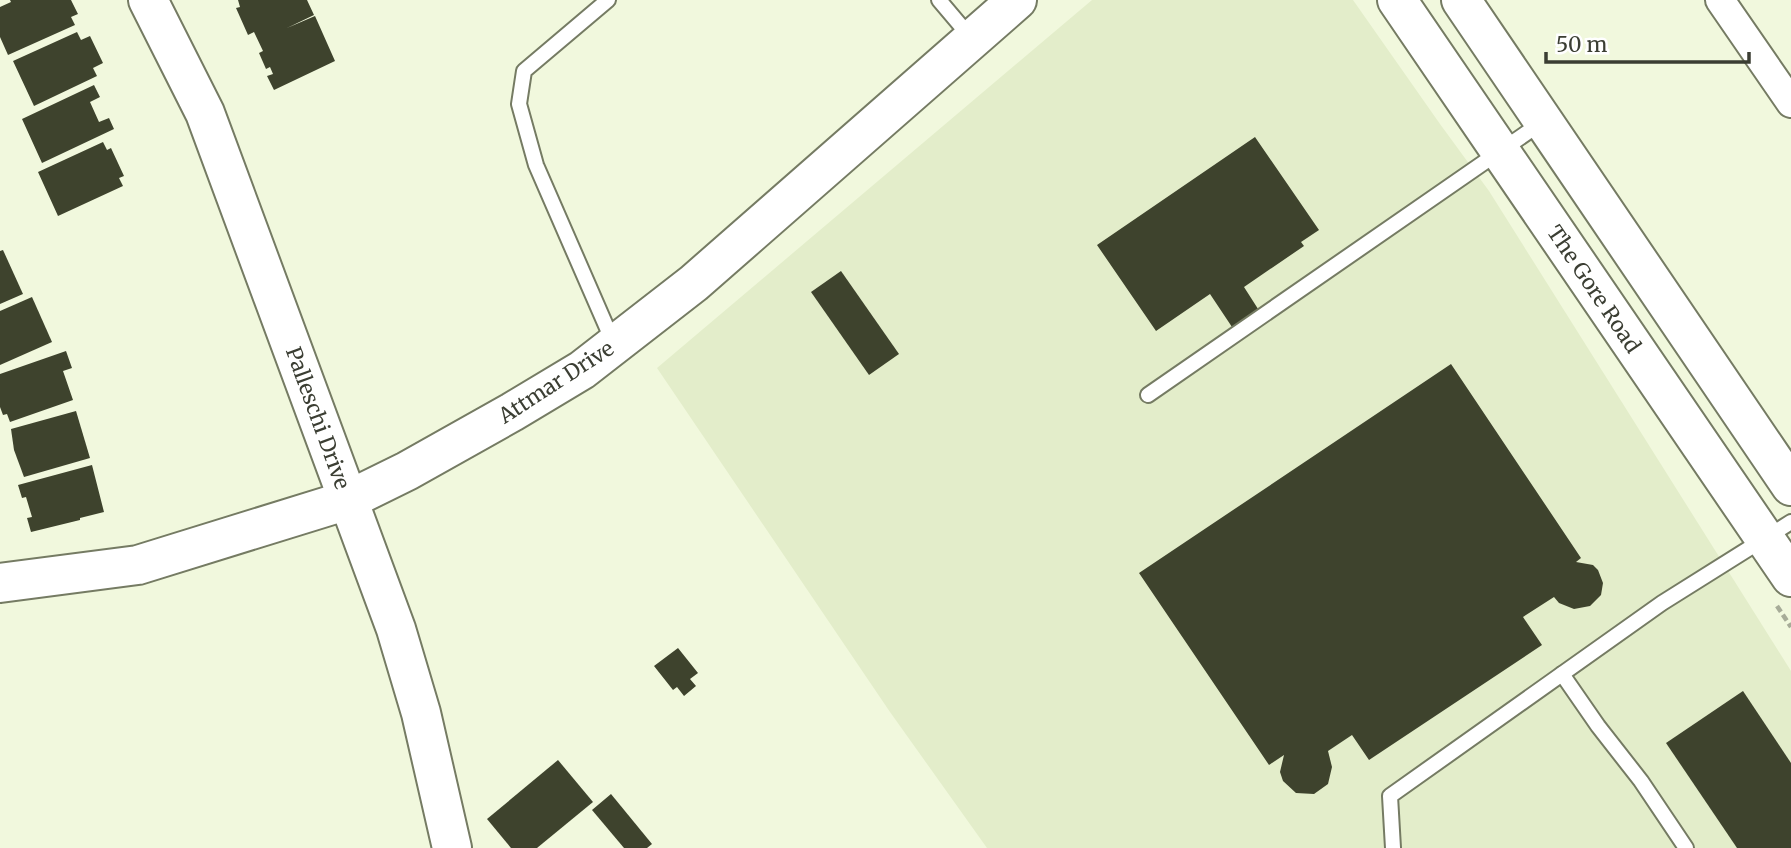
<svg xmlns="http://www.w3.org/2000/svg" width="1791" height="848" viewBox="0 0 1791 848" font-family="Merriweather,serif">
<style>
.built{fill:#e3edca}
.building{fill:#3e432d}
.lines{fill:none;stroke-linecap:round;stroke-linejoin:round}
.lane-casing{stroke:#757b63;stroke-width:18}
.street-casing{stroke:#757b63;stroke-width:32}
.secondary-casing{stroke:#757b63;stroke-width:42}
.path{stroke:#a7ac98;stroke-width:4.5;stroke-dasharray:7 3.5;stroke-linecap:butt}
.lane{stroke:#fff;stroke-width:14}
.street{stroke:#fff;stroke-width:28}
.secondary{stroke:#fff;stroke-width:38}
.labels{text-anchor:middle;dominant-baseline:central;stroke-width:7;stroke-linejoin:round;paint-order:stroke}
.street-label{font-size:21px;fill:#3b3e33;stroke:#fff}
</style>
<rect width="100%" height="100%" fill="#f1f8dd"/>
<path class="built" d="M1092,0h261l87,124 49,67 302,480v177h-804l-97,-136 -233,-344z"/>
<g class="building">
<path d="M10,0h61l7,14 -7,3 4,8 -67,30 -8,-18v-30l11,-5z"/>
<path d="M238,0h69l7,15 -27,13 28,-12 20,45 -61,29 -7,-14 6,-2 -3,-7 -4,2 -7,-16 4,-2 -9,-19 -6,3 -12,-27 4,-1z"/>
<path d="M77,32l4,8 9,-4 13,27 -10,5 4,8 -63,30 -21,-45z"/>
<path d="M94,85l6,12 -10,5 9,20 10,-4 5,11 -72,34 -20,-44z"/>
<path d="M1255,137l64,93 -18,12 3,4 -60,41 16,25 -26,18 -24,-36 -54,37 -59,-86z"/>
<path d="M103,142l4,8 4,-2 13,28 -5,2 4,8 -65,30 -20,-44z"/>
<path d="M3,250l20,44 -23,10v-53z"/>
<path d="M841,271l58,83 -30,21 -58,-83z"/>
<path d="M32,297l20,45 -52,23v-54z"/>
<path d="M66,351l6,17 -9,3 10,29 -63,22 -3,-8 -4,1 -3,-8v-33z"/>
<path d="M1451,364l130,194 -5,4 17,3 5,5 5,13 -2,12 -11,11 -16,3 -15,-6 -5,-6 -31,20 19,28 -173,115 -17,-25 -24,16 4,16 -4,17 -14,10 -18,-1 -13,-12 -3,-9 4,-17 -15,10 -130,-192z"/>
<path d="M76,411l14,47 -66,19 -10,-27 -3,-21z"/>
<path d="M92,465l12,47 -24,6v2l-49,12 -4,-14 5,-1 -6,-20 -4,1 -4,-13z"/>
<path d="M678,648l20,25 -8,6 6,7 -12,10 -7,-9 -4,3 -19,-24z"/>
<path d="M1743,691l48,72v85h-54l-71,-105z"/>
<path d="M558,760l35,42 -56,46h-26l-24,-29z"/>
<path d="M611,794l41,50 -5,4h-23l-32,-38z"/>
</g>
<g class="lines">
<defs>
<g id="lane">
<path d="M608,0l-84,71 -5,33 17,61 78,179"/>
<path d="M939,0l33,39"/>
<path d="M1148,395l393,-272"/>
<path d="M1562,674l36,52 43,55 45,67"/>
<path d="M1393,848l-3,-52 272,-193 129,-81"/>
</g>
<path id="street" d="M1720,0l71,103"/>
<g id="secondary">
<path d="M148,0l57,113 191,516 25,84 31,135"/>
<path d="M1397,0l394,577"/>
<path d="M1461,0l330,486"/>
<path d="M0,583l138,-18 210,-65 59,-29 105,-59 70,-42 112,-87 323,-283"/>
</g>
</defs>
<use href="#lane" class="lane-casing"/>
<use href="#street" class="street-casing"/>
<use href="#secondary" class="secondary-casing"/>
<path class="path" d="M1777,606l14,21"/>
<use href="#lane" class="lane"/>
<use href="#street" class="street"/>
<use href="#secondary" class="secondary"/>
</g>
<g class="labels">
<g class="street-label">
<text transform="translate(1594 289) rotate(56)">The Gore Road</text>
<text transform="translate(556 382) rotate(-33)">Attmar Drive</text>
<text transform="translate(318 418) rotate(70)">Palleschi Drive</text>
</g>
</g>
<path d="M1546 52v10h203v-10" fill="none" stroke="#3b3e33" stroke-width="3.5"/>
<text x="1556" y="52" font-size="21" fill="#3b3e33" stroke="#ffffff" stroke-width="5" paint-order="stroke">50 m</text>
</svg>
